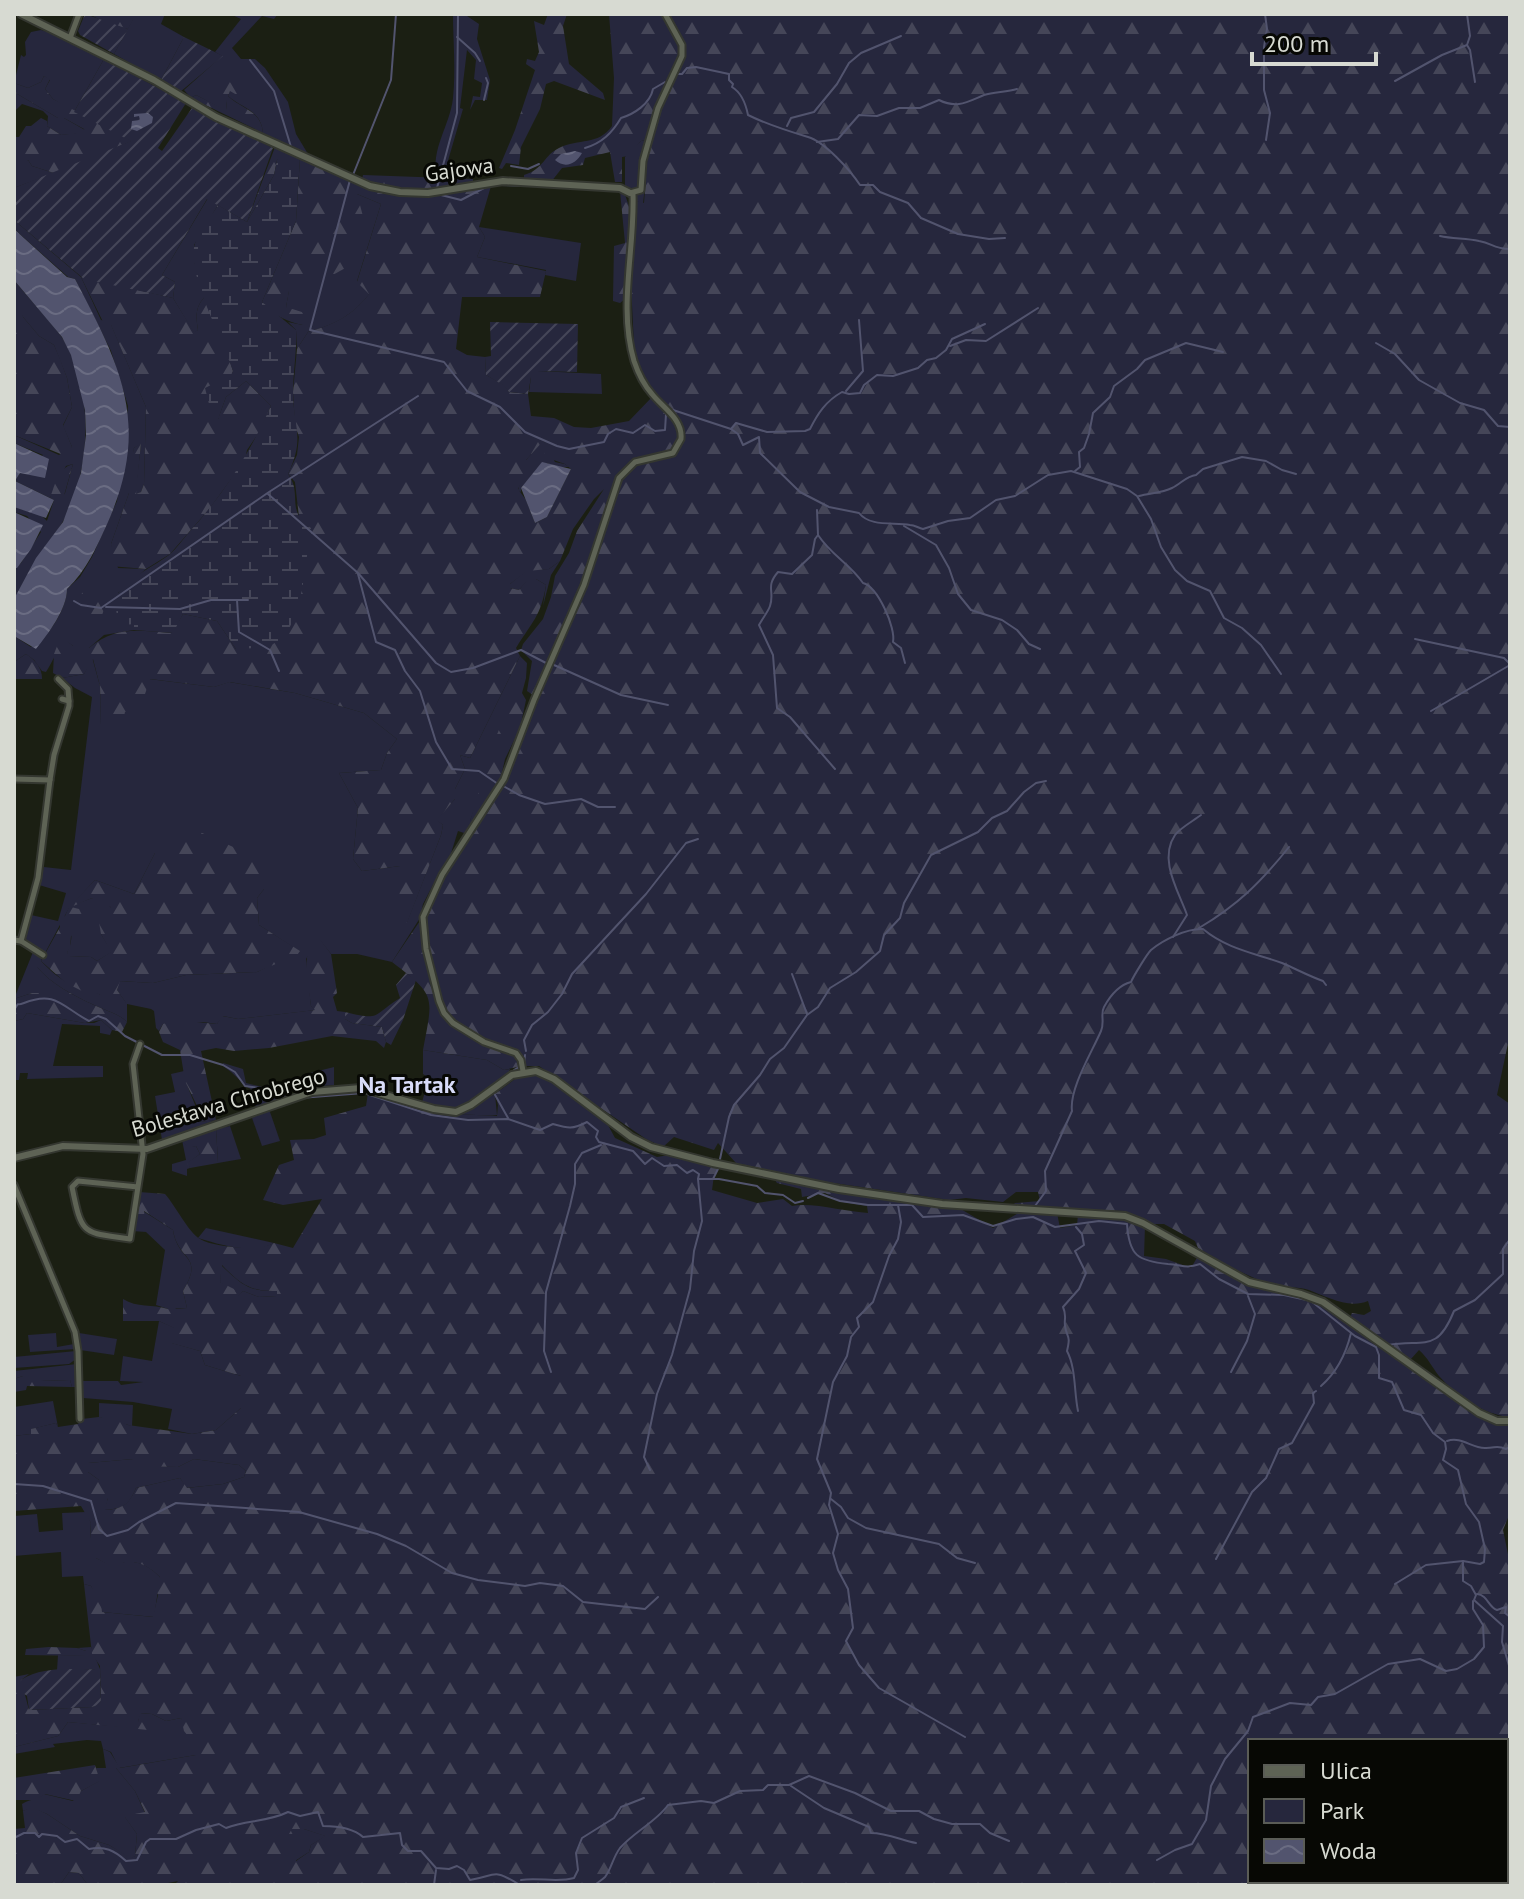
<svg xmlns="http://www.w3.org/2000/svg" width="1524" height="1899" viewBox="0 0 1524 1899" font-family="'PT Sans',sans-serif">
<style>
.green{fill:#26273d}
.forest{fill:url(#forest-firs);fill-rule:evenodd}
.wetland{fill:url(#wetland-marsh)}
.garden{fill:url(#garden-furrows)}
.water{fill:url(#water-waves)}
.lines{fill:none;stroke-linecap:round;stroke-linejoin:round}
.stream{stroke:#52546e;stroke-width:2}
.minor-casing{stroke:#343730;stroke-width:9}
.tertiary-casing{stroke:#343730;stroke-width:10}
.minor{stroke:#5e6355;stroke-width:5}
.tertiary{stroke:#5e6355;stroke-width:6}
.labels{text-anchor:middle;dominant-baseline:central;stroke-width:6;stroke-linejoin:round;paint-order:stroke}
.street-label{font-size:22px;fill:#d7dad2;stroke:#070804}
.neighbourhood-label{font-size:24px;font-weight:bold;fill:#d8dbf8;stroke:#070804}
</style>
<defs>
<pattern id="forest-firs" width="22" height="20" patternUnits="userSpaceOnUse" patternTransform="scale(2)"><rect width="22" height="20" fill="#26273d"/><path d="M5 1l3.5 6h-7zM16 11l3.5 6h-7z" fill="#454658"/></pattern>
<pattern id="wetland-marsh" width="20" height="14" patternUnits="userSpaceOnUse" patternTransform="scale(2)"><rect width="20" height="14" fill="#26273d"/><path d="M1 5h8M5 5V1M11 12h8M15 12V8" fill="none" stroke="#454658"/></pattern>
<pattern id="garden-furrows" width="10" height="10" patternUnits="userSpaceOnUse" patternTransform="scale(2)"><rect width="10" height="10" fill="#26273d"/><path d="M-1 1l2-2M0 10L10 0M9 11l2-2" fill="none" stroke="#454658"/></pattern>
<pattern id="water-waves" width="16" height="10" patternUnits="userSpaceOnUse" patternTransform="scale(2)"><rect width="16" height="10" fill="#52546e"/><path d="M0 5q4-4 8 0t8 0" fill="none" stroke="#6a6c82"/></pattern>
</defs>
<rect width="100%" height="100%" fill="#1b1f13"/>
<g class="green">
<path d="M123,14h42l-4,10 23,13 -23,43 -47,-26 19,-35z"/>
<path d="M230,14h48l-4,5 -12,-3 -30,32 9,11h14l10,9 23,34 8,32 12,20 -45,-21c-2,-23 -20,-24 -35,-37l2,-6 -12,-17 9,28 -1,10 -30,-16 -5,3 -7,-8 38,-34 -7,-4 26,-33z"/>
<path d="M453,14h11l15,10 -2,15 13,41 -3,20h-12l-5,10 3,-14 7,1 2,-14 -8,-4 2,-19 -9,-10 -7,58 3,1 -20,69h-6c-7,-29 13,-52 16,-80 3,-28 0,-57 0,-84z"/>
<path d="M41,30l17,5 46,24 -30,53 -21,-13 -8,-10 5,-9 -6,-4 -3,6 -13,6 -14,-5 7,-28 3,2 2,-2 -1,-13 6,-10z"/>
<path d="M14,92l44,26h6l21,12v3l-24,2 -14,-9 1,-10 -5,-5 -21,-7 -8,8z"/>
<path d="M650,139l-7,65 -6,-3 -4,-12 -8,-3v-29l16,-16z"/>
<path d="M28,160l4,6 22,7 -40,15v-21l2,2z"/>
<path d="M357,194l24,10 -24,77 13,12c-18,23 -34,31 -62,39l-11,17 -1,-19 -8,-8 15,3 -17,-18 3,-17z"/>
<path d="M208,198l10,7 -24,40v16l10,37c-9,9 -8,20 -6,32l-4,3 -21,-35 2,-16 -13,-7z"/>
<path d="M14,220l67,57 20,43 9,2 36,85 -2,77 -3,8 -6,3 6,-51 -7,4 -5,45 -18,51 7,24 28,1 -28,24 16,31v6l-30,5 -15,13 -16,-2 -7,-5c-10,10 -13,20 -20,31l-4,-1 -8,-11 -8,-6 -12,8v-26l17,11c17,-8 36,-39 36,-58l13,-12 12,-20 25,-56 11,-95 -17,-55 -36,-72 -7,-2 -54,-48z"/>
<path d="M479,227l102,16 -5,38 -31,-6 1,-5 -69,-13 8,-20z"/>
<path d="M14,280c15,19 33,37 47,56 34,49 31,137 1,187 -16,27 -35,48 -48,78v-33l7,-5 20,-31 -14,-16 -13,-4v-5l27,8 6,6 18,-28 8,-29 -7,2 -16,32 -35,-17 5,-8 23,-18 -29,-12v-8l45,20 13,-8 -9,-21 9,-19 -5,-29 -13,-33 -15,-9 -16,-19 -9,-18z"/>
<path d="M538,371l63,3 1,20 -73,-2 2,-15z"/>
<path d="M543,440l12,22 10,2 4,3h-14l-8,-4 -26,25v4l-3,-2 8,-30z"/>
<path d="M560,561l-9,14 -8,31 3,-21 -10,-6 -8,1 -9,10 -9,-2v-4l17,-14 22,-1z"/>
<path d="M520,656l7,7 -1,15h-4l-52,143h4l-10,12 -6,-2 -10,32 -12,16 -13,25 -3,14 -28,44 -35,-8h-26l-12,-15 -13,20 5,47 5,4 -78,9 -15,-3 -6,8 -14,-2 -40,2 -4,7 -3,-3 -2,-17 -3,-2 -24,-5v18c-9,-9 -21,-11 -33,-17 -20,-9 -44,-22 -57,-38l13,26h-18l-18,6 19,-47 9,6 -1,3c17,18 32,27 55,32 13,4 13,9 30,10l-9,-13 2,-9 34,2 33,-8 71,-3 42,-21 -40,-26 -2,-27 7,-9 -109,-36 -21,41 -39,-14 -24,26 21,-8 19,9 -10,27 11,18 -15,9 -6,-4 -23,-1 -1,-4c8,-12 3,-30 2,-44l-24,45 -20,-14 6,-24 27,6 8,-28 -27,-8 5,-18 27,3 21,-173 -17,-9 -13,-10 22,-4 8,-17 8,29 1,39 24,-13 24,-33 65,8 15,-5 66,11 69,20 33,26 -10,14 -6,17 -42,3 19,35 -5,51 9,12 38,-5 7,56 34,-87 2,-10 -7,-5 19,-21v-10l10,-20 -5,-14 10,3z"/>
<path d="M27,1013l58,10h9l7,-3 11,10 -2,5 -10,-2v-7l-38,-2 -9,42h50v11l-76,2 1,-6h-8l-1,7h-5v-59l9,-2z"/>
<path d="M423,1050l64,10 17,10 6,-1 -2,5 -41,32 -8,3 -9,1 -28,-8 7,-24 -6,-4z"/>
<path d="M334,1067v18l-22,2 -2,-14z"/>
<path d="M184,1071c2,19 14,33 15,51l17,-2 -54,20 -7,-44 20,-4 -4,-18z"/>
<path d="M279,1089l14,8 -37,11 -7,-18 20,2z"/>
<path d="M495,1094l2,21c-15,2 -27,-2 -42,0z"/>
<path d="M266,1111l4,1 10,29 -18,5 -10,-28z"/>
<path d="M230,1126l11,33 -23,4 -2,-34z"/>
<path d="M182,1140l6,7 8,-1 4,8 -12,9 2,5 -3,1v7l-15,-5v-7l14,-4z"/>
<path d="M143,1211l30,19c5,33 32,24 10,61l4,17 -19,1 -12,-4 9,-55 -19,-18 -14,-1 2,-7z"/>
<path d="M206,1228l68,15c-21,12 -53,2 -76,-5z"/>
<path d="M221,1265c21,20 28,27 57,26l-1,5 -18,1 -16,-6 -5,6 -18,-15z"/>
<path d="M159,1321l16,7 -3,15 28,8 5,14 36,11v32l-25,22 -24,4 -24,-5 4,-20 -39,-7 -50,-4 -3,-4 1,-13h37l3,4 22,-3 -23,-1 3,-25 29,5z"/>
<path d="M56,1333l1,14 17,-3 2,5 -46,3 -2,-17z"/>
<path d="M79,1333l38,6 -3,16 -34,-5z"/>
<path d="M76,1351v8l-7,5 -55,4v-11z"/>
<path d="M77,1364l-2,23h-3l-2,-7 -29,1 -18,-5 -9,3v-8z"/>
<path d="M53,1401l5,26 -2,-4 -24,6 -1,5 -17,2v-29z"/>
<path d="M99,1403l34,2 -1,21 -33,-9z"/>
<path d="M133,1459l27,7 18,1 16,-8 45,6 7,6 -2,6 -21,7 -37,4 -6,-10 -44,10c-7,17 -13,21 -32,22l4,-12 -9,-18 -11,-8v-9z"/>
<path d="M86,1512l5,11 -1,16 6,19 16,8c18,-9 35,-3 48,11l-6,40 -52,-5 -11,-26 -7,-2 -1,-8 -21,1 -1,-25 -47,4v-40l23,-2 2,18 24,-2 -1,-17z"/>
<path d="M91,1647l9,22 -43,1 1,-15 28,1v-5l-9,-3z"/>
<path d="M140,1713l12,1 14,7 15,-3 16,28 -1,9 -77,13 -8,-16 -8,-3 -2,-8 -14,-1 -34,4 2,3 -41,7v-7l44,-11 10,-14 80,7 -10,-8z"/>
<path d="M96,1768h20l19,23 10,22 -20,4 12,17 -2,22 -4,3 -22,-14 -29,-9 -33,-22 -15,-6 -9,3 -1,-7c7,-5 15,-4 22,-10l29,7 8,-10 18,-10z"/>
<path d="M288,1829h16l22,7 -15,9 -2,7 -14,9 1,-10z"/>
<path d="M69,1872l10,1 9,12h-28z"/>
</g>
<g class="forest">
<path d="M89,14h34l11,4 -6,11 -20,-5z"/>
<path d="M548,14h19l-4,12 6,38 34,29 2,7 -51,-19 -8,3 -6,25 -19,38 -2,18 -13,-2 -4,6 -3,-1 16,-38 20,-60 -9,-6 1,-5 8,2 4,-9 -5,-31 10,4z"/>
<path d="M609,14h901v1020l-13,61 13,9v313c-26,-2 -54,-22 -71,-41 -7,-9 -11,-18 -20,-26l-9,10 -60,-43 2,-4 12,2 7,-4 -3,-10c-20,8 -40,-4 -59,-11 -12,-4 -26,-2 -38,-6 -26,-8 -49,-22 -73,-36l-3,-7 -31,-17h-10l-29,-13 -113,-5 3,-3 25,-2 -2,-9h-22l-13,10 -37,-4 -17,2 -129,-19 -84,-18 -18,-20 -4,7 -40,-13 -11,10 -17,-8 -107,-73h-17l-18,4 -17,-10 -64,-10c10,-54 14,-54 -31,-88l32,-47 13,-32 35,-54 29,-38 35,-90 52,-116 31,-98 -8,2 -27,87 -51,119 -6,-4 5,-30 -11,-11 2,-6 20,-25 8,-22 4,-21 14,-23 8,-22 27,-42 -10,10 -21,30 -13,32 -11,8 -22,2 -17,13v4l9,2 9,-11h8l10,6c-5,31 -14,37 -30,63l4,8 -50,102 -10,-3 5,14 -10,20v10l-18,21 6,5 -2,10 -34,88 -8,-9 1,-48 -38,5 -9,-12 5,-51 -19,-35 42,-3 6,-17 10,-14 -33,-26 -69,-20 -65,-11 -16,5 -64,-8 -10,30 -15,3 -5,21 -14,-1 -5,-7 -1,-39 -7,-27 -9,15 -22,4 -9,-5 1,-19 7,-18 12,10 14,-2 2,4c27,-23 51,-17 83,-15l11,-19 34,7 19,28 61,-42 7,-46 -9,-79 -7,-8 9,-19 2,-18 -4,-12 -2,-33 4,-43 11,-17c27,-8 44,-16 61,-38l-12,-12 24,-78 -24,-10 7,26 -15,46 -29,16h-7l-8,16 -16,-7 -3,16 19,6 -2,12c-15,-3 -31,-10 -41,-23l34,-81 4,-63 84,36 46,3 61,-11 -12,41 6,10 -8,20 69,14 -6,26h-78l-6,52 11,6 18,2 1,18 18,10 5,7 19,2 3,22 23,2 20,9 17,1 38,-7 24,-25 -15,-34 -4,-17 -4,-81 7,-63 7,2 5,-64 -8,2 -13,15 -6,1v25h-7l-5,-30 -25,6 -2,7 -21,3 -11,14h-27v-7c20,-6 20,-20 35,-27 20,-10 39,-2 53,-22l2,-48zM544,440l1,17 20,7 6,5 -24,48 -12,6 -9,-23 -8,-11 10,-21 -2,-8z"/>
<path d="M217,72l30,23 -3,4 -14,-8 -2,5c15,14 33,14 35,37l-72,-35 5,-3 30,15 1,-9 -26,-12z"/>
<path d="M44,76l6,3 -5,10 8,10 79,42 -78,32 -22,-7 -4,-6 -8,11 -4,-2 -2,-32h5l7,-11h5l10,-8 6,3v5l14,9 24,-3 -1,-3 -20,-11h-6l-44,-26v-9l14,5 13,-6z"/>
<path d="M275,147l16,6 -14,7 -3,15 -27,47z"/>
<path d="M363,175l110,4v3c-34,6 -79,18 -111,-2z"/>
<path d="M620,191l4,1 6,17 -4,89 -6,5 -7,-2 1,-55 11,-3z"/>
<path d="M81,277l92,21 21,34 4,-2c-2,-12 -3,-23 6,-32l20,45 9,28 -15,48 8,-22 20,-16 25,25 -11,25 -13,19 -2,10 -35,48 -40,46 -24,15 -36,-3 -2,-6 4,-7 -1,-9 18,-51 -3,-8 8,-37 7,-5 -5,51 5,-2 3,-8 2,-77 -35,-82 -3,7z"/>
<path d="M14,299l8,11 1,7 16,19 15,9 6,14 7,19 5,29 -9,18 9,22 -4,10 -54,-22z"/>
<path d="M73,464l-16,56 -10,1 7,-21 -4,-2c5,-13 8,-30 23,-34z"/>
<path d="M94,582l6,3c5,11 7,23 0,34l-7,-1 -4,-6 -6,-4 1,-7 -3,-5 2,-6z"/>
<path d="M26,654c9,6 16,13 16,25h-28v-17z"/>
<path d="M522,677l4,1 -4,15 4,7 -6,28 -15,31 -7,31 -24,31h-4l25,-82z"/>
<path d="M191,828l80,36 -7,25 -7,9 2,27 41,26 -10,14 -5,-5 -28,12 -71,3 -33,8 -33,-2 -3,9 10,14 -17,-2 -11,-8 -13,-1 -20,-10 -25,-22 19,-34v-9l5,-2 4,-9 26,-27 39,14 21,-41zM92,898l5,6 14,3 -12,15 2,12 10,18 -14,9 -6,-4 -22,-1 -2,-4 3,-4 1,-12 8,-3 6,-12 -6,-12 -8,-2z"/>
<path d="M319,938l12,16 6,39 -4,4 4,14 8,1v7l7,4 30,4 4,15 -2,6 -8,-7 -44,-5 -63,12 -35,3 -18,-3 -15,3 15,69 -17,2 -5,-6 5,-6 -14,-29 -5,-31 -17,-8 -4,-10 4,-8 13,-4 41,4 5,-8 16,3 77,-9 -4,-4c-2,-20 -13,-55 8,-68z"/>
<path d="M32,966l5,1c13,16 37,29 57,38 12,6 24,8 33,17l-5,10 -10,-2 -11,-10 -16,3 -58,-10 -4,6 -9,2v-22l18,-6h17l-16,-15 -3,-7z"/>
<path d="M223,1063l20,6 3,14 25,6 6,-2 3,3c-35,8 -34,-9 -57,-24z"/>
<path d="M530,1074l14,2 12,8 52,41 7,13 42,19 12,-2 52,11 -7,9 -2,15 45,13 26,-4 9,7c20,-4 54,6 76,7l-1,-7 -24,-4 -18,-9 -23,4 -1,-8 -24,-6 -2,-3 184,28 34,20 29,-17 35,2 3,15 17,-3 1,-10 50,4 17,6 -1,31 22,3 25,9 7,-12 63,32 37,6 22,9 166,117 24,6v87l-7,17 7,34v321h-1336l4,-4 -20,4h-70l-9,-12 -10,-1 -9,13h-46v-56l11,-1 -2,-17 9,-4 15,7 33,22 29,9 22,13 4,-2 2,-22 -13,-18 21,-4 -10,-21 -19,-23h-10l-3,-19 7,3 10,16 76,-13v-9l-12,-15 -3,-13 -15,3 -14,-7 -11,-1 -3,8 11,3 -1,6 -80,-8 -10,14 -44,11v-70l15,-3 -8,6 8,30 63,-3 9,-4 -1,-37 -8,-12 -8,-70 7,2 10,17 1,9 51,5 5,-22 -5,-11 7,-7c-14,-14 -30,-20 -48,-10l-16,-9 -4,2 -12,-12 10,-9 1,-16 -10,-17 -67,5v-75l17,-2v-5l25,-6 2,4 20,-3 4,-5 17,-2 15,2 14,6 64,9 24,-4 25,-22v-32l-36,-11 -5,-14 -29,-8 3,-15 -15,-7h-36v-22c14,9 29,5 45,10l5,-4 3,4 11,-1 -4,-17c22,-37 -5,-29 -10,-61l-29,-19 1,10 -3,5 -8,-2 5,-32 26,2c10,11 23,38 35,45 15,9 59,12 74,4l19,5 29,-49 -39,6 -20,-5 16,-35 15,-5 -4,-20 24,-1 12,-4 -2,-17 42,-12 2,-13 66,20 63,3 1,-11 -3,-11 20,-15zM222,1265c18,19 29,27 55,26v5l-18,1 -16,-6 -5,5 -4,-7 -14,-7zM133,1459l2,7 43,1 16,-8 45,6 7,6 -2,6 -21,7 -36,4 -7,-10 -44,10c-7,16 -13,21 -31,22l3,-12 14,-17 -23,-1 -11,-8v-9zM1250,1741h256v140h-256zM290,1829h14l21,7 -14,9 -2,7 -13,9v-20z"/>
<path d="M216,1129l2,34 -28,5 -3,-5 13,-9 -4,-8 -8,2 -6,-8z"/>
<path d="M38,1371l3,10 29,-1 2,7 -45,-1 -1,4 -12,2v-13l9,-3 1,-4z"/>
<path d="M49,1647l28,1 9,3v5l-61,-1 1,-6z"/>
<path d="M95,1765l5,16 -19,10 -5,10 -31,-7 -9,6h-22v-22z"/>
</g>
<path class="wetland" d="M284,153l16,5 -4,63 -34,81 34,28c1,22 -3,42 -3,64 1,35 12,44 -5,80 15,20 -3,37 23,54 -6,30 -7,103 -38,116 -11,5 -25,4 -37,5l-19,-28 -34,-7 -10,19 -39,-3v-6l-10,1 -7,-3c1,-10 -5,-22 2,-30 13,-17 34,-25 50,-37 8,-7 14,-16 21,-24 34,-37 60,-79 81,-125l-25,-25 -20,16 -8,22 -5,1 -8,-32 26,-13 2,-4c-10,-32 -44,-92 -39,-123 2,-14 17,-31 24,-43l29,17 27,-47 3,-15z"/>
<g class="garden">
<path d="M85,14l43,15 -14,25 -34,-19 -2,-4z"/>
<path d="M184,37l39,19 -43,36 -19,-12z"/>
<path d="M104,59l82,44 -28,45 4,3 30,-43 81,40 -26,74 -40,-23 -45,76 13,7 -2,16 -89,-19 -70,-59v-32l117,-47 -57,-29z"/>
<path d="M490,322l88,2 -1,48 -39,-1v5l-7,1 -3,17 -19,-2 -6,-7 -17,-10 -1,-18 6,-1z"/>
<path d="M406,973l10,7 -13,40 -12,25 -5,-3 -4,-15 -30,-4 -7,-4v-7c37,9 26,4 55,-14l-4,-13z"/>
<path d="M100,1669l1,35 -9,3 -63,3 -2,-14 -8,-6 2,-10c22,-15 54,-10 79,-11z"/>
</g>
<g class="water">
<path d="M148,113l5,4 -1,6 -15,8 -6,-2 1,-8 8,-1 -1,-4 -5,1v-3z"/>
<path d="M575,151l7,2c-6,11 -17,16 -27,7l6,-6z"/>
<path d="M14,229l53,48 8,2c46,88 76,145 33,243 -11,24 -21,48 -41,67 0,20 -19,45 -31,60l-22,-13v-37l22,-41 27,-36 18,-49 5,-38 -1,-25 -14,-55 -9,-18 -48,-57z"/>
<path d="M14,443l35,16 -4,19 -25,-5 -5,8 39,19 -8,18 -32,-11z"/>
<path d="M542,462l29,7 -24,48 -12,6 -14,-35z"/>
<path d="M14,512l29,13 -12,24 -14,19h-3z"/>
</g>
<g class="lines">
<g class="stream">
<path d="M1265,14l2,15 -3,18v43l6,23 -4,27"/>
<path d="M457,37l18,16 5,8"/>
<path d="M1467,45l3,5 5,32"/>
<path d="M250,60l24,31 17,56"/>
<path d="M675,76l2,-2h5l5,-6 9,-1 33,7v6l4,4 -1,3c10,6 14,18 16,28 20,10 40,16 60,22 17,5 42,33 52,48h13l7,7 28,11 13,15 37,16 31,5 16,-1"/>
<path d="M1395,81l47,-26 25,-10 3,-9 -3,-22"/>
<path d="M484,100l4,-17 -2,-5"/>
<path d="M787,126l4,-8 23,-6 23,-28 12,-21 12,-10 40,-17"/>
<path d="M817,142l21,-3 21,-24 18,1 22,-8h21l19,-8c18,9 28,2 45,-5 10,-3 23,-3 33,-6"/>
<path d="M585,148c17,-5 27,-15 36,-30 13,-4 29,-14 32,-29l12,-7"/>
<path d="M511,166l17,3 11,-5"/>
<path d="M353,175l38,-95 5,-66"/>
<path d="M350,180l-40,150 134,32 23,29 33,16 25,25 32,14 12,3 35,-7 4,-8 8,-5 17,4 12,-8 10,6 10,-1 1,-16"/>
<path d="M500,185l31,1"/>
<path d="M437,188l20,-75 1,-99"/>
<path d="M437,194l24,6 25,-13"/>
<path d="M1440,236c13,3 26,2 39,5 14,2 13,8 31,8"/>
<path d="M1376,343l19,11 24,26 41,23 24,7 14,16 12,1"/>
<path d="M950,346l16,-6 20,1 52,-33"/>
<path d="M846,391l17,-20 -4,-51"/>
<path d="M673,410l58,19 7,5 5,11 16,-8 1,16 40,39 29,15 30,6c11,14 34,9 51,12 5,0 8,3 13,4l25,-8 22,-3 26,-18 19,-4 33,-21 23,-4 56,18 10,7 14,23 10,28 14,23 12,11 23,10 14,27 18,10 19,17 20,29"/>
<path d="M731,429l5,-6 31,9 38,-1 5,-2c8,-16 16,-28 32,-37l7,2 11,-1 4,-8 13,-10 16,1 25,-8 9,-8 9,-2 10,-8 6,-11 33,-15"/>
<path d="M1075,471l5,-4 -1,-15 5,-4 5,-14 4,-21 17,-16 4,-11 23,-17 8,-9 41,-17 37,9"/>
<path d="M268,494l90,79 78,90 15,9 22,-4 48,-18 25,13"/>
<path d="M1139,496c11,-3 23,-3 33,-8 9,-4 14,-12 24,-13l7,-6 39,-12 24,4 16,9 14,4"/>
<path d="M817,510l1,25 -3,4 -3,16 -20,19 -14,-2c-13,15 -3,19 -8,34 -2,6 -8,13 -11,19l14,30 4,53 13,9 45,52"/>
<path d="M904,526l32,19 13,23 9,26 13,16 31,10 15,10 12,14 11,5"/>
<path d="M818,535c14,21 31,28 45,48 15,4 33,45 30,59l8,6 4,15"/>
<path d="M358,574l18,68 19,8 10,21 15,20 16,51 16,27 27,2 19,13"/>
<path d="M237,600l2,32 31,18 9,21"/>
<path d="M74,601l7,4 20,3 168,-116 149,-96"/>
<path d="M106,607l74,2 31,-9h37"/>
<path d="M1415,639l89,19 6,6"/>
<path d="M554,665l67,30 47,10"/>
<path d="M1431,711l79,-46"/>
<path d="M505,787l14,8 26,9 36,-5 17,8h17"/>
<path d="M1199,928c39,-23 62,-46 90,-81"/>
<path d="M1173,937l14,-22c-8,-23 -29,-55 -12,-80 5,-7 18,-14 26,-20"/>
<path d="M792,974l15,40"/>
<path d="M14,1010c7,-10 0,-3 10,-7 32,-13 38,4 65,18l9,-5 8,3 19,17 37,19h28l33,10 12,7 10,14 21,3 14,-1 14,8"/>
<path d="M526,1051l-2,-11 8,-15 16,-13 14,-18 10,-20 74,-80 40,-51 12,-4"/>
<path d="M524,1065l1,-10"/>
<path d="M514,1070l5,-3"/>
<path d="M300,1098l64,-5 67,22 37,5 40,-1 32,11 13,-6c14,4 19,6 34,-2l11,9 -2,6 3,5 34,9 12,13 7,-6 12,8 13,-1 10,8 6,-3 6,4 -1,5h21l38,7 8,7 18,2 12,8 8,-2"/>
<path d="M508,1118l-14,-25 19,-15"/>
<path d="M720,1159l9,-42 5,-12 26,-30 10,-16 14,-11 23,-33 11,-8 12,-19 26,-16 24,-21 4,-16 16,-17 4,-15 27,-48 47,-23 14,-14 15,-7 17,-19 12,-9 10,-2"/>
<path d="M713,1179l6,-12"/>
<path d="M808,1198l10,-5 22,8 28,4h44l11,12 40,-2 30,11 23,-7 17,-2 22,10 44,-6 28,3c2,32 11,37 41,40 15,1 17,5 32,0l19,15 29,15 36,1 27,6 44,35 21,11 3,8v23l13,4 12,28 17,5 12,18 12,9 1,7 -3,11 15,10 8,34 13,18 6,27 -1,13 -4,2 -17,-3v20l8,5 5,9 -2,5 29,26 -1,16 8,27"/>
<path d="M898,1205l3,17 -3,17 -9,17 -16,46 -16,16 2,9 -8,10 -4,19 -14,26 -16,77 14,34 -2,12 9,29 -5,19 5,17 10,19 5,39 -7,13 13,24 20,23 86,49"/>
<path d="M1035,1206l11,-15 -1,-20 27,-60c-3,-22 20,-59 29,-80 4,-9 -1,-17 3,-24 6,-11 15,-22 27,-25 2,-5 16,-28 20,-32 12,-10 36,-22 52,-21 24,20 51,24 79,34 14,6 27,13 41,18l3,4"/>
<path d="M1076,1227l6,7 2,11 -9,6 11,22 -7,16 -16,18c4,9 1,11 2,19 2,13 6,8 2,25 9,17 7,41 11,60"/>
<path d="M1388,1345c37,-6 49,8 66,-34l21,-11 28,-26v-25l7,-10"/>
<path d="M551,1372l-7,-21 2,-59 24,-86 5,-22v-20l7,-11 19,-8"/>
<path d="M1231,1372l16,-31 8,-27 -7,-18"/>
<path d="M1321,1386c16,-14 25,-32 30,-53"/>
<path d="M1447,1441c15,-5 25,8 39,7 10,0 11,-3 20,1l4,-2"/>
<path d="M650,1470l-6,-13 13,-63 15,-39 18,-66 4,-38 8,-30 -4,-42"/>
<path d="M14,1484l29,2 48,15 8,28 8,7 21,-6 11,-8 37,-19 123,9 78,22 29,12 46,27 26,7 47,6 15,-3 23,3 20,16 62,7 13,-12"/>
<path d="M831,1499l10,8 7,11 18,10 73,16 18,14 18,5"/>
<path d="M1216,1559l36,-67 14,-14 13,-29 13,-6 22,-40 -1,-10 3,-2"/>
<path d="M1395,1584l31,-19 37,-4"/>
<path d="M1477,1594c11,1 11,13 20,16l9,-3 -1,6 5,4"/>
<path d="M1506,1748l4,-11"/>
<path d="M791,1786l33,22 45,19 2,6c16,0 30,7 45,10"/>
<path d="M14,1838l10,-5h11l4,4 3,-3 15,2 8,6 12,-3 12,10c16,-3 25,1 37,12l11,-1 9,-18 4,-3h26l20,-9 23,-6 7,4c20,-8 42,-6 62,-16l12,4 18,-4 5,14c14,0 30,2 40,11l37,-4 2,12 6,6h13l15,17 13,1 8,-3 7,4 6,10c28,-5 22,-12 50,5"/>
<path d="M1157,1860l18,-10 17,-6 14,-24 5,-34 14,-27 23,-28 5,-14 37,-14 21,2 7,-8 17,-3 53,-30 32,-5 26,12 11,-2 17,-10 10,-12 -1,-22 -10,-16v-8"/>
<path d="M521,1880c17,-3 36,3 53,-2l4,-8 -2,-17 6,-15 32,-20 7,-11 23,-9"/>
<path d="M434,1885l2,-15"/>
<path d="M595,1885c3,-3 7,-5 10,-8 6,-7 8,-20 15,-29 14,-16 37,-27 48,-43l33,-4 13,2 26,-12 23,-1 5,-5h21l20,-9 46,17 36,18h28l15,8 18,5h28l10,9 19,8"/>
<path d="M1476,1885l2,-4"/>
</g>
<defs>
<g id="minor">
<path d="M70,38l9,-24"/>
<path d="M58,679l10,10 1,12"/>
<path d="M14,779l36,1 4,-25 15,-49v-5l-7,-2"/>
<path d="M14,940l7,1 22,14"/>
<path d="M21,941l17,-63 12,-98"/>
<path d="M523,1071l-2,-11 -5,-7 -32,-11 -31,-19 -9,-10 -5,-12 -13,-52 -3,-32 19,-42 62,-96 30,-79 50,-115 35,-107 16,-16 38,-9 8,-14c2,-20 -18,-31 -29,-45 -8,-9 -14,-21 -18,-33 -16,-55 1,-111 -1,-167l-3,-1 11,-3 2,-29 15,-53 24,-52v-11l-17,-31"/>
<path d="M14,1185l61,147 3,19 2,68"/>
<path d="M138,1187l-60,-6 -6,6c10,50 11,45 58,52l13,-85 -10,-90 7,-20"/>
</g>
<g id="tertiary">
<path d="M21,14l133,66 62,37 154,69 30,6 28,1 75,-12 117,7 10,5"/>
<path d="M14,1158l49,-12 84,3 165,-57 49,-4 73,21 22,3 15,-7 41,-30 24,-4 18,8 77,58 20,10 62,16 126,26 103,15 183,12 18,7 106,59 52,12 22,8 156,111 18,8h13"/>
</g>
</defs>
<use href="#minor" class="minor-casing"/>
<use href="#tertiary" class="tertiary-casing"/>
<use href="#minor" class="minor"/>
<use href="#tertiary" class="tertiary"/>
</g>
<g class="labels">
<g class="street-label">
<text transform="translate(459 169) rotate(-8)">Gajowa</text>
<text transform="translate(228 1102) rotate(-16)">Bolesława Chrobrego</text>
</g>
<g class="neighbourhood-label">
<text x="407" y="1084">Na Tartak</text>
</g>
</g>
<rect width="1524" height="1899" fill="none" stroke="#d7dad2" stroke-width="32"/>
<rect x="1248" y="1739" width="260" height="144" fill="#070804" stroke="#5a5c56" stroke-width="2"/>
<rect x="1264" y="1765" width="40" height="12" fill="#5e6355" stroke="#5a5c56" stroke-width="2"/>
<text x="1320" y="1779" font-size="24" fill="#d7dad2">Ulica</text>
<rect x="1264" y="1799" width="40" height="24" fill="#26273d" stroke="#5a5c56" stroke-width="2"/>
<text x="1320" y="1819" font-size="24" fill="#d7dad2">Park</text>
<rect x="1264" y="1839" width="40" height="24" fill="url(#water-waves)" stroke="#5a5c56" stroke-width="2"/>
<text x="1320" y="1859" font-size="24" fill="#d7dad2">Woda</text>
<path d="M1252 52v12h124v-12" fill="none" stroke="#d7dad2" stroke-width="4"/>
<text x="1264" y="52" font-size="24" fill="#d7dad2" stroke="#070804" stroke-width="6" paint-order="stroke">200 m</text>
</svg>
